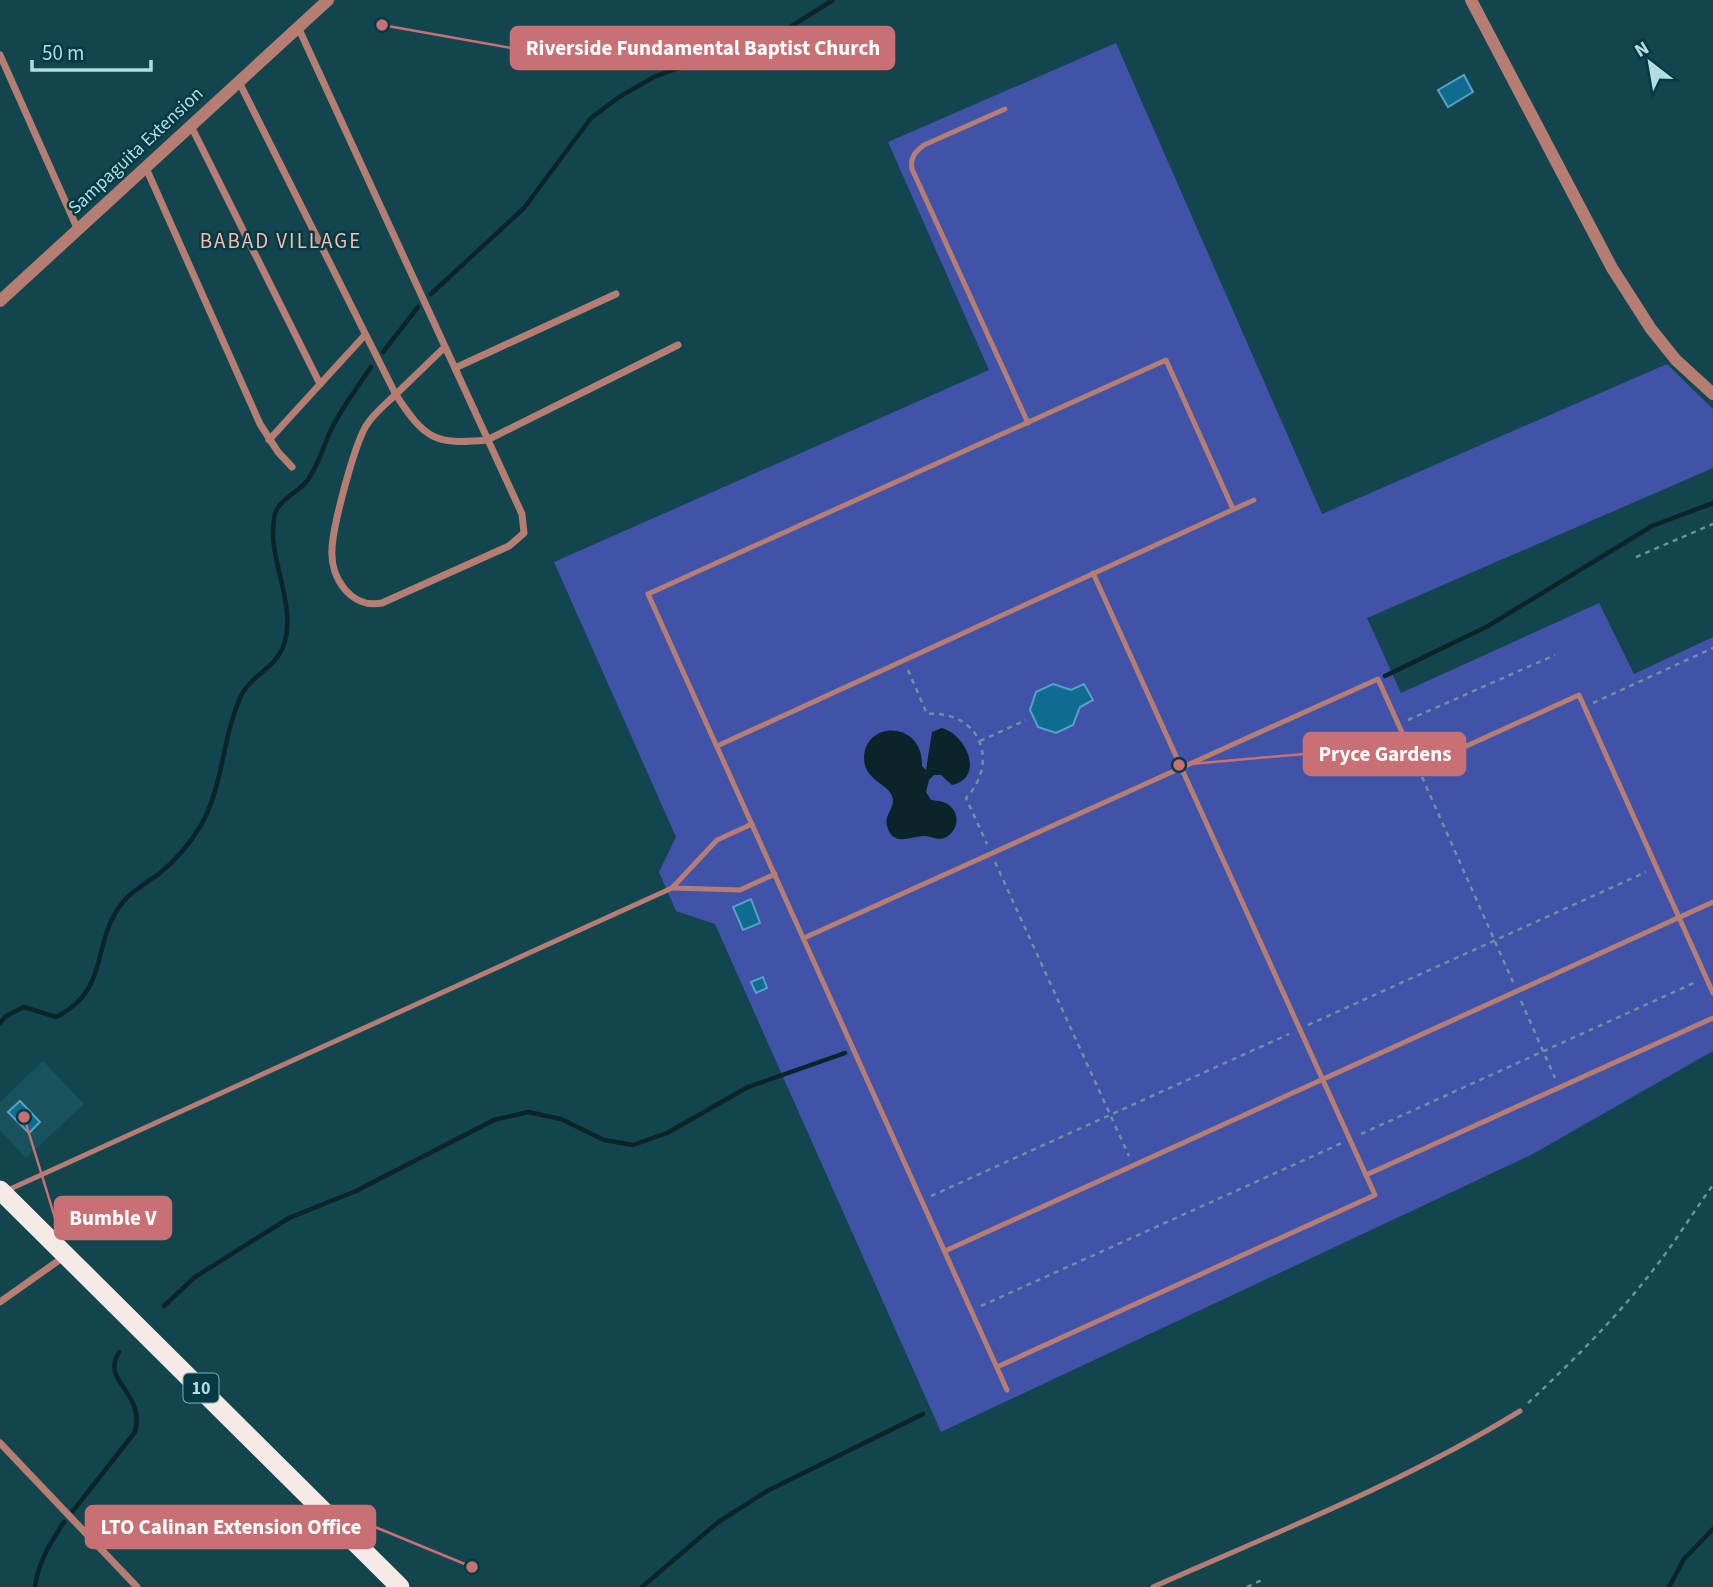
<svg xmlns="http://www.w3.org/2000/svg" width="1713" height="1587" viewBox="0 0 1713 1587" font-family="'Source Sans 3',sans-serif">
<style>
.built{fill:#18535d}
.green{fill:#4153a9}
.water{fill:#0a2429}
.lines{fill:none;stroke-linecap:round;stroke-linejoin:round}
.stream{stroke:#0a2429;stroke-width:4.5}
.building{fill:#0e6c90;stroke:#58a1c4;stroke-width:2}
.path{stroke:#67959d;stroke-width:2.5;stroke-dasharray:5 5;stroke-linecap:butt}
.service{stroke:#b67d73;stroke-width:5}
.minor{stroke:#b67d73;stroke-width:7}
.tertiary{stroke:#b67d73;stroke-width:12}
.trunk{stroke:#f6eae7;stroke-width:19}
.labels{text-anchor:middle;dominant-baseline:central;stroke-width:5;stroke-linejoin:round;paint-order:stroke}
.shield{fill:#033a43;stroke:#7eacb4;stroke-width:2}
.shield-label{font-size:18px;font-weight:bold;fill:#b3dde5}
.street-label{font-size:19px;fill:#b3dde5;stroke:#033a43}
.neighbourhood-label{font-size:21px;letter-spacing:2px;fill:#fdbaad;stroke:#033a43}
.leader{fill:none;stroke:#c87074;stroke-width:2.5}
.callout-dot{fill:#c87074;stroke:#033a43;stroke-width:2.5}
.callout{fill:#c87074;stroke:#c87074;stroke-width:2.5}
.callout-label{font-size:21px;text-anchor:middle;font-weight:bold;fill:#fff}
</style>
<rect width="100%" height="100%" fill="#12454d"/>
<path class="built" d="M43,1061l41,43 -58,54 -26,-28v-28z"/>
<path class="green" d="M1116,43l206,471 345,-150 46,45v59l-346,150 34,75 198,-90 35,71 79,-37v414l-182,104 -590,277 -226,-508 -39,-13 -17,-39 17,-35 -122,-275 435,-192 -101,-228z"/>
<path class="water" d="M942,728c25,7 43,50 10,57l-11,-10h-7l-5,5 -3,12 5,8c7,1 15,1 20,7 10,9 6,26 -7,31 -8,3 -13,-3 -21,-2 -14,1 -30,11 -36,-10 -3,-10 6,-16 6,-26 -1,-16 -29,-18 -29,-42 1,-39 60,-37 58,8l4,4 6,-38z"/>
<g class="lines">
<g class="stream">
<path d="M431,294l93,-86 67,-90 28,-21 35,-20 22,-8 58,-15 48,-22 51,-32"/>
<path d="M383,352l35,-45"/>
<path d="M1385,676l103,-50 164,-100 61,-23"/>
<path d="M0,1023l6,-7 18,-9 32,10c56,-28 34,-75 67,-115 10,-12 25,-20 37,-29 16,-13 31,-31 41,-48 23,-40 21,-90 41,-131 11,-21 36,-26 43,-53 9,-33 -10,-71 -12,-104 0,-7 0,-20 3,-26 7,-14 21,-18 30,-29 12,-14 17,-36 25,-52 11,-23 26,-42 40,-63"/>
<path d="M164,1306l31,-29 94,-59 67,-27 138,-71 34,-8 33,7 43,21 29,5 34,-12 81,-46 97,-34"/>
<path d="M73,1511l62,-79c11,-40 -35,-50 -16,-80"/>
<path d="M35,1587c3,-25 16,-45 29,-65"/>
<path d="M642,1587l75,-64 50,-32 156,-77"/>
<path d="M1669,1587l15,-28 29,-30"/>
</g>
</g>
<g class="building">
<path d="M1464,75l9,17 -25,15 -10,-17z"/>
<path d="M1053,684l18,6 13,-6 9,16 -13,7 -7,18 -17,8 -18,-6 -8,-17 6,-18z"/>
<path d="M751,899l9,24 -17,7 -10,-23z"/>
<path d="M763,977l4,11 -11,5 -5,-11z"/>
<path d="M20,1101l20,21 -11,11 -21,-21z"/>
</g>
<g class="lines">
<g class="path">
<path d="M1636,557l77,-33"/>
<path d="M908,670l19,44c53,-4 73,48 39,84l21,46"/>
<path d="M1593,703l120,-55"/>
<path d="M1408,720l147,-65"/>
<path d="M980,741l46,-21"/>
<path d="M1422,777l91,205"/>
<path d="M995,862l134,294"/>
<path d="M1521,1001l34,77"/>
<path d="M1308,1025l338,-153"/>
<path d="M1361,1134l335,-152"/>
<path d="M931,1196l358,-162"/>
<path d="M981,1306l361,-163"/>
<path d="M1528,1403c46,-43 91,-88 129,-138 20,-26 37,-54 56,-80"/>
<path d="M1247,1587l17,-8"/>
</g>
<g class="service">
<path d="M1005,109l-81,36c-9,7 -14,12 -12,24l116,254"/>
<path d="M717,746l537,-246"/>
<path d="M672,888l68,2 35,-16"/>
<path d="M804,938l574,-259 40,89 161,-73 134,298"/>
<path d="M1366,1175l347,-157"/>
<path d="M8,1190l664,-302 45,-48 35,-16"/>
<path d="M945,1251l768,-349"/>
<path d="M997,1367l378,-172 -282,-622"/>
<path d="M1007,1390l-359,-796 518,-234 67,149"/>
<path d="M1153,1587c124,-55 252,-105 367,-176"/>
</g>
<g class="minor">
<path d="M298,27l224,487 2,19 -15,13 -127,57c-31,6 -52,-25 -50,-54 1,-24 22,-103 34,-123 7,-12 19,-21 29,-31 17,-16 33,-32 50,-48"/>
<path d="M0,55l78,175"/>
<path d="M239,82l157,313c29,44 38,50 91,45l191,-95"/>
<path d="M191,126l129,258"/>
<path d="M146,168l114,256 18,28 14,15"/>
<path d="M455,368l161,-74"/>
<path d="M269,440l96,-105"/>
<path d="M0,1302l65,-46"/>
<path d="M0,1443l137,144"/>
</g>
<g class="tertiary">
<path d="M1471,0l141,268 39,61 25,31 37,34"/>
<path d="M0,301l328,-301"/>
</g>
<path class="trunk" d="M0,1190l400,397"/>
</g>
<g class="labels">
<rect class="shield" x="183.5" y="1373.5" width="35" height="29" rx="5"/>
<g class="shield-label">
<text x="201" y="1388">10</text>
</g>
<g class="street-label">
<text transform="translate(136 151) rotate(-43)">Sampaguita Extension</text>
</g>
<g class="neighbourhood-label">
<text x="281" y="241">BABAD VILLAGE</text>
</g>
</g>
<path class="leader" d="M382 25L511 48M1179 765L1304 754M24 1117L55 1218M472 1567L375 1527"/>
<g class="callout-dot">
<circle cx="382" cy="25" r="7"/>
<circle cx="1179" cy="765" r="7"/>
<circle cx="24" cy="1117" r="7"/>
<circle cx="472" cy="1567" r="7"/>
</g>
<g class="callout">
<rect x="511" y="27" width="383" height="42" rx="7"/>
<rect x="1304" y="733" width="161" height="42" rx="7"/>
<rect x="55" y="1197" width="116" height="42" rx="7"/>
<rect x="86" y="1506" width="289" height="42" rx="7"/>
</g>
<g class="callout-label">
<text x="703" y="55">Riverside Fundamental Baptist Church</text>
<text x="1385" y="761">Pryce Gardens</text>
<text x="113" y="1225">Bumble V</text>
<text x="231" y="1534">LTO Calinan Extension Office</text>
</g>
<g transform="translate(1650 63) rotate(329)" stroke="#033a43" stroke-width="5" paint-order="stroke">
<path d="M0-5L12 26L0 18L-12 26Z" fill="#b3dde5"/>
<text y="-10" font-size="19" font-weight="bold" text-anchor="middle" fill="#b3dde5">N</text>
</g>
<path d="M32 60v10h119v-10" fill="none" stroke="#b3dde5" stroke-width="3.5"/>
<text x="42" y="60" font-size="21" fill="#b3dde5" stroke="#033a43" stroke-width="5" paint-order="stroke">50 m</text>
</svg>
